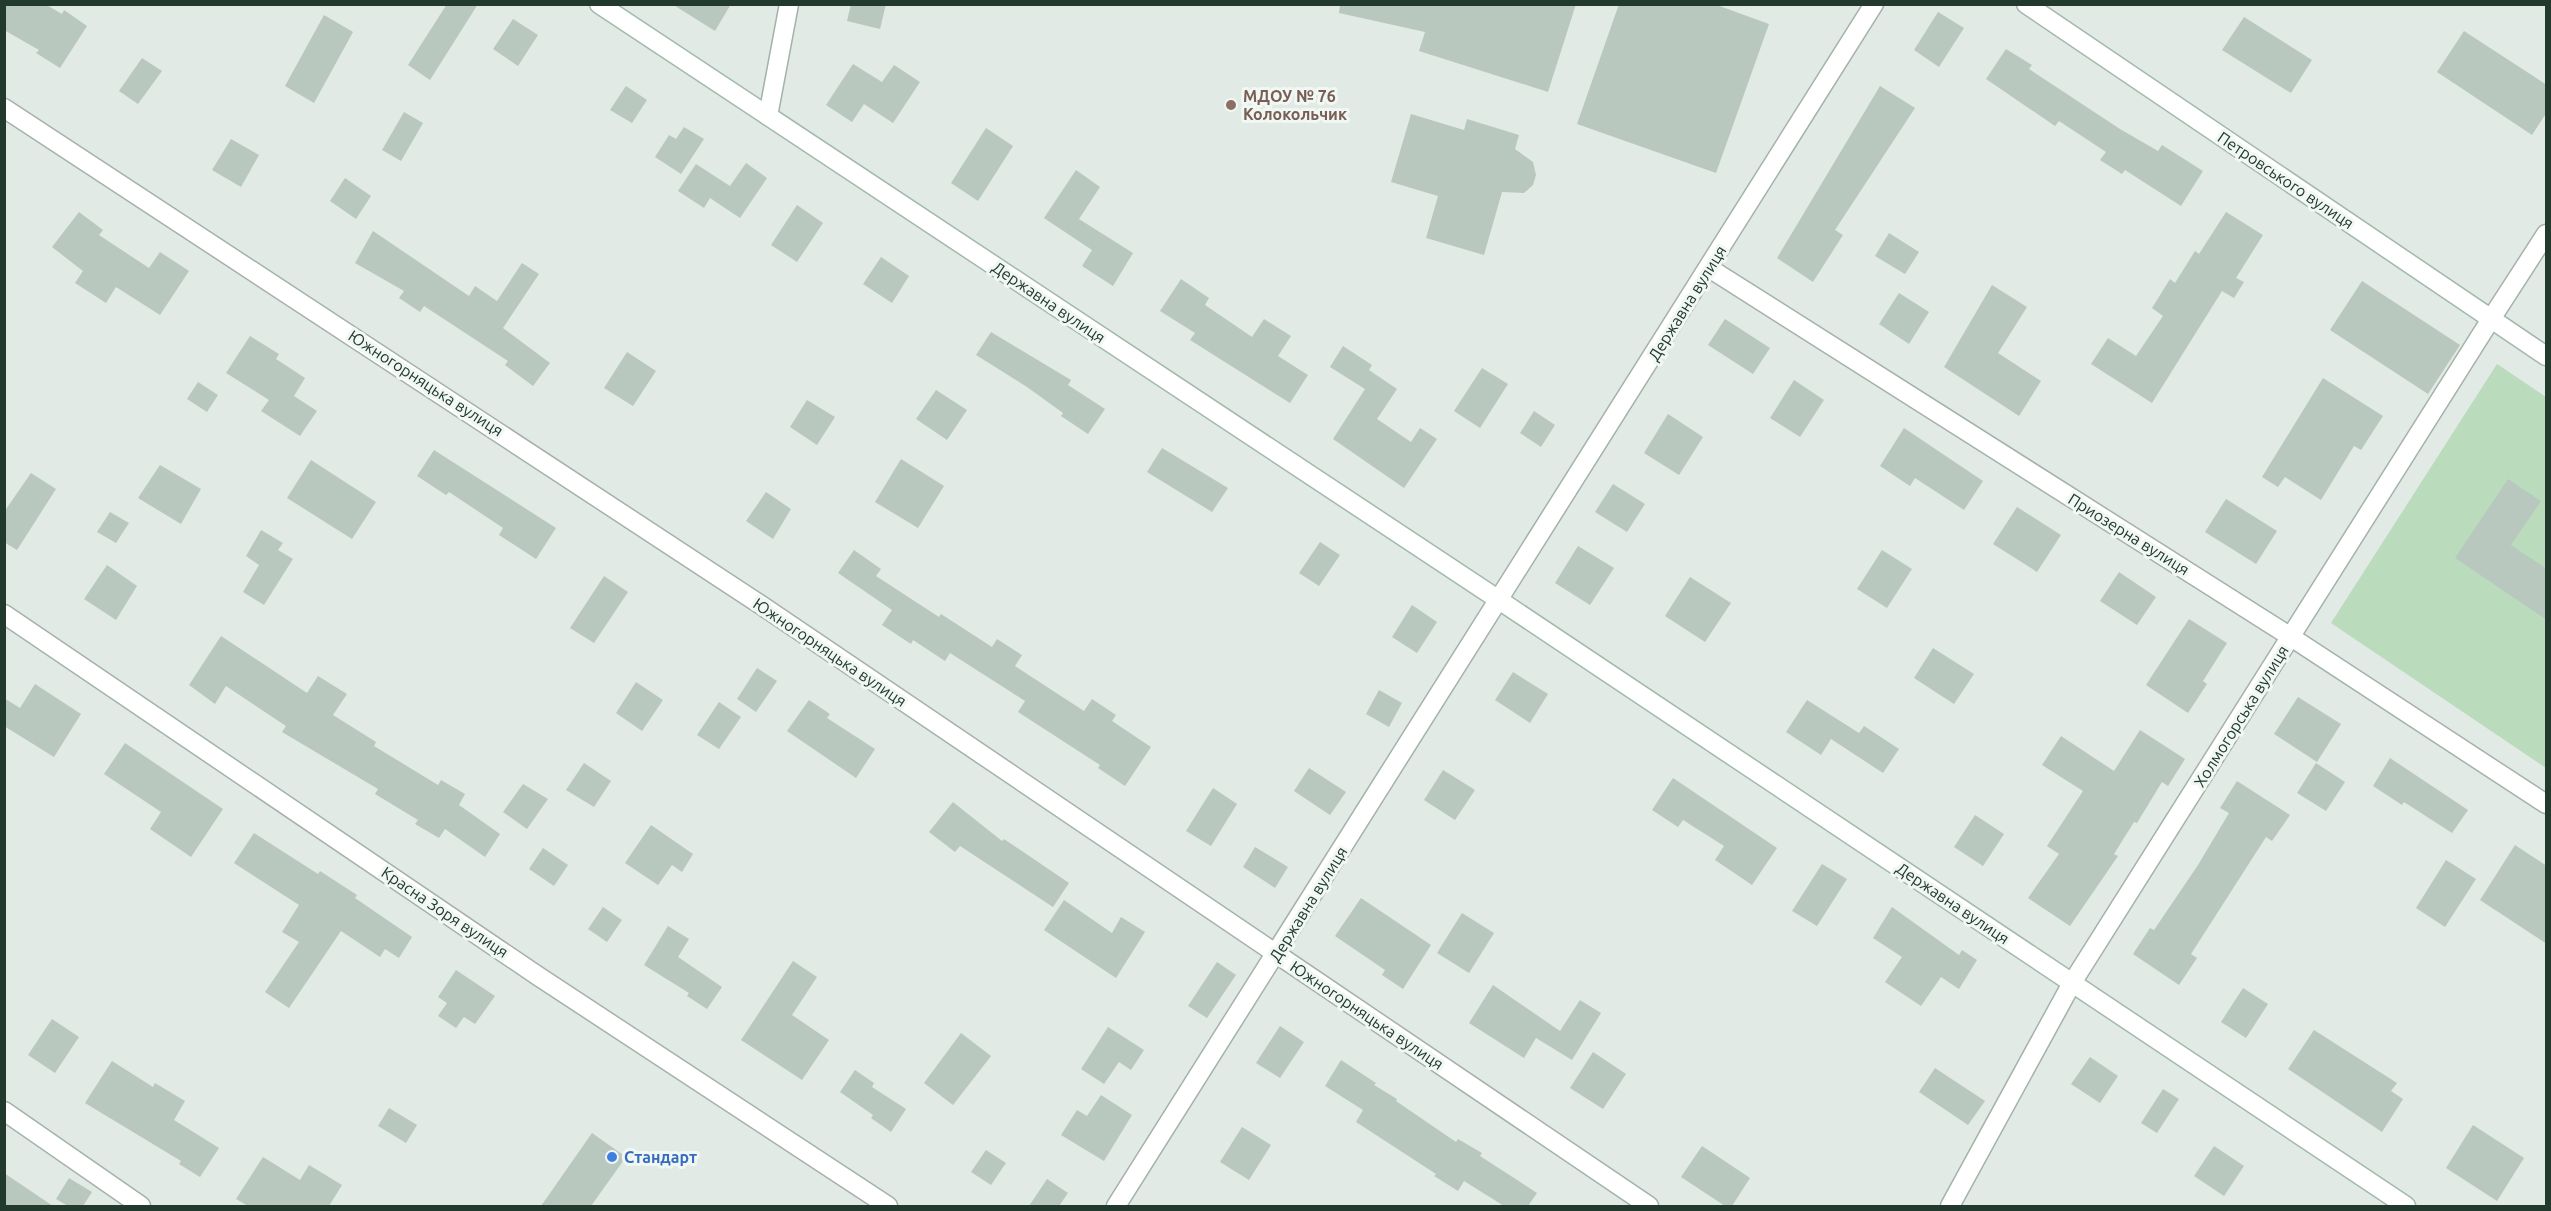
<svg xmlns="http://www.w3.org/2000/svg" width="2551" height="1211" viewBox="0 0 2551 1211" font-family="Ubuntu,sans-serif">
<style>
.green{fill:#badbbc}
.building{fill:#b9c8bf}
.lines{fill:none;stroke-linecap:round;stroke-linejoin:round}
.minor-casing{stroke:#a4b2aa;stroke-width:21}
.tertiary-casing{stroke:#a4b2aa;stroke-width:21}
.secondary-casing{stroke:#a2b9ac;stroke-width:21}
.minor{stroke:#fff;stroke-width:18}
.tertiary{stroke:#fff;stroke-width:18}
.secondary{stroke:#fff;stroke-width:18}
.education-dot{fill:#8d6e63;stroke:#f1f7f3;stroke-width:2}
.shop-dot{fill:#3f7fe0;stroke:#f1f7f3;stroke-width:2}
.labels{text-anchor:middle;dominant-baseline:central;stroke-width:6;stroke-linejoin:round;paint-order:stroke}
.education-label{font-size:16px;font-weight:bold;fill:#785e54;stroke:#f1f7f3;text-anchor:start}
.street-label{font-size:16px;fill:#223a2e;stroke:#f1f7f3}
.shop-label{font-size:16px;font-weight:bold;fill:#366cbe;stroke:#f1f7f3;text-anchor:start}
</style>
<rect width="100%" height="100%" fill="#e1eae4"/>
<path class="green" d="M2497,364l49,33v371l-215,-145z"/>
<g class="building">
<path d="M4,4h41l17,10 2,-4 23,16 -27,42 -24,-15 3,-3 -35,-20z"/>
<path d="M447,4h31l-48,76 -22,-15z"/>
<path d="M672,4h59l-16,27z"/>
<path d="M851,4h35l-6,25 -33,-8z"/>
<path d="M1340,4h236l-28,88 -129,-41 6,-19 -86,-19z"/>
<path d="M1619,4h95l55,20 -53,149 -139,-49z"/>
<path d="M1938,12l26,16 -25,39 -25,-17z"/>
<path d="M324,15l29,17 -39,71 -29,-17z"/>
<path d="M2244,17l68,43 -21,33 -69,-43z"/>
<path d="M513,19l25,16 -20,31 -25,-17z"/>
<path d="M2464,31l83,54v27l-15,23 -95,-63z"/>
<path d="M2006,49l26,16 -3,4 91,60 38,22 4,-6 41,26 -22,35 -56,-36 -3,4 -22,-14 6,-8 -47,-31 -4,5 -69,-47z"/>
<path d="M142,58l20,13 -24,33 -19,-13z"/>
<path d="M853,64l29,18 12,-17 26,17 -27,41 -29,-19 -12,18 -26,-17z"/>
<path d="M626,86l21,14 -15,23 -22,-13z"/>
<path d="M1880,86l35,22 -80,122 8,5 -30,47 -36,-24z"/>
<path d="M404,112l19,11 -22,38 -19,-11z"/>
<path d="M1411,114l53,16 3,-11 52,16 -4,14 18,13 3,13 -3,10 -9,8 -22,-1 -18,63 -58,-17 12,-42 -47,-14z"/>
<path d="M684,127l20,12 -23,35 -26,-17 14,-22 7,4z"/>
<path d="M986,128l27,18 -35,55 -27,-18z"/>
<path d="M231,139l28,16 -18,32 -29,-17z"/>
<path d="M746,163l21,15 -27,40 -30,-20 -6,10 -26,-17 18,-27 34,22z"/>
<path d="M1076,170l24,17 -21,32 54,34 -20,33 -31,-20 10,-16 -48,-32z"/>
<path d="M345,178l26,18 -15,23 -26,-18z"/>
<path d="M797,205l26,18 -26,39 -26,-17z"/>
<path d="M79,212l24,18 -4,5 50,33 11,-16 29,19 -29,44 -44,-28 -10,16 -31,-20 8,-12 -31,-24z"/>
<path d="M2226,212l37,23 -27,43 8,4 -10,16 -12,-7 -70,112 -61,-39 17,-26 28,18 27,-40 -11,-8 18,-29 5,4 20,-32 4,3z"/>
<path d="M373,231l96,65 6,-10 22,15 25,-38 17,11 -36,54 47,35 -17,23 -28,-21 3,-4 -84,-55 -4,6 -21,-14 5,-7 -49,-28z"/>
<path d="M1889,233l30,19 -14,22 -30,-18z"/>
<path d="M881,257l28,19 -17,27 -29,-19z"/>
<path d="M1181,279l28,19 -4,7 47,32 12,-18 27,17 -13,20 30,19 -18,28 -100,-63 5,-7 -35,-22z"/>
<path d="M2362,281l98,64 -32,49 -98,-64z"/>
<path d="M1992,285l35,22 -29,46 43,28 -22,35 -75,-49z"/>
<path d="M1899,293l30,19 -20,32 -30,-20z"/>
<path d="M1725,319l45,29 -17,26 -45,-29z"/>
<path d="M991,332l80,48 -3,5 37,24 -17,25 -27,-18 2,-3 -36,-26 -51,-32z"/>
<path d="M250,336l29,18 -3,5 29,19 -11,18 23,15 -17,25 -39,-25 8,-11 -43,-27z"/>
<path d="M1343,346l29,19 -3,5 28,19 -20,30 34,23 9,-14 17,11 -33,49 -71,-49 32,-50 -35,-22z"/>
<path d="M627,352l29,19 -23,35 -29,-18z"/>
<path d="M1482,368l26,16 -28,44 -26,-17z"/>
<path d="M2323,378l60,38 -22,34 -7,-4 -33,54 -36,-23 -7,10 -16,-10z"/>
<path d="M1794,380l30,20 -24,37 -30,-19z"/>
<path d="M198,382l20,13 -11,17 -20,-13z"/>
<path d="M936,390l31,20 -20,30 -31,-21z"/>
<path d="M807,400l28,17 -18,28 -27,-18z"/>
<path d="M1534,411l21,14 -14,22 -21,-14z"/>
<path d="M1668,414l35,23 -24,38 -35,-22z"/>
<path d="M1904,428l79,53 -19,29 -49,-32 -5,8 -30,-20z"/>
<path d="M1162,448l66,40 -16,24 -65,-40z"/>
<path d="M434,450l122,78 -20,31 -37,-24 4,-7 -54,-36 -3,3 -29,-19z"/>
<path d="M901,459l43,27 -26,42 -43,-26z"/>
<path d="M311,460l65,42 -24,37 -65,-41z"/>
<path d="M160,465l41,24 -20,35 -43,-26z"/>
<path d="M31,473l25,16 -39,61 -13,-8v-30z"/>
<path d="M2508,479l33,22 -30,44 36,24v51l-92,-62z"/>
<path d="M1613,484l32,20 -18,28 -32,-20z"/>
<path d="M766,492l25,17 -18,30 -27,-18z"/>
<path d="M2226,499l51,32 -21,33 -51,-32z"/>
<path d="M2017,507l44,28 -24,37 -44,-28z"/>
<path d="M110,512l19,11 -13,20 -19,-11z"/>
<path d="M261,530l22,13 -5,7 15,9 -29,46 -21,-13 16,-27 -13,-9z"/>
<path d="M1320,542l20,13 -21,31 -20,-13z"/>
<path d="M1578,546l36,22 -24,37 -35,-22z"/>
<path d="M854,550l27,19 -5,7 63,41 2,-3 51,33 5,-8 25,16 -7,11 69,45 8,-12 24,16 -4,6 39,26 -26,39 -27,-18 2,-3 -82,-53 7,-11 -75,-48 -5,8 -32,-21 -2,4 -29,-19 10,-15 -54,-37z"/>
<path d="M1882,550l30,19 -25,39 -30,-19z"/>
<path d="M107,565l30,21 -21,34 -32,-21z"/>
<path d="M2119,572l37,25 -19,28 -37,-24z"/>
<path d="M604,576l24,16 -34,51 -24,-15z"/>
<path d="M1690,577l41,26 -26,39 -40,-26z"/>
<path d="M1412,605l25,17 -20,31 -25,-16z"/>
<path d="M2189,619l38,24 -24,38 4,3 -19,29 -42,-28z"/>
<path d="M221,636l86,57 11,-17 29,18 -14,21 43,27 -2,4 64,39 3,-5 24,14 -6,11 41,29 -15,23 -40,-28 -6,9 -24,-14 3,-4 -43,-26 3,-5 -96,-57 4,-6 -60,-40 -11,18 -26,-19z"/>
<path d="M1933,648l41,26 -20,30 -40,-26z"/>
<path d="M757,668l20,13 -21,31 -19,-13z"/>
<path d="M1513,672l35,22 -18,29 -35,-23z"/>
<path d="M636,682l27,18 -21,31 -26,-18z"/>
<path d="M35,684l46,30 -27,43 -50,-31v-28l16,10z"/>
<path d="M1379,690l23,13 -13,24 -23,-13z"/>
<path d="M2298,697l43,27 -24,38 -43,-28z"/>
<path d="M809,700l21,14 -3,4 48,31 -19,29 -69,-47z"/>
<path d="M1807,700l52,33 5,-7 35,23 -16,24 -52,-34 -10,16 -35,-23z"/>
<path d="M719,702l22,15 -22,32 -22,-14z"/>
<path d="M2140,730l45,29 -17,27 -6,-4 -25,41 -3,-1 -20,32 4,2 -48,70 -42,-28 31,-44 -12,-8 36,-55 -41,-26 19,-29 53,35z"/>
<path d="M125,743l98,66 -32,48 -41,-28 11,-17 -57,-38z"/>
<path d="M2390,758l78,52 -16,23 -48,-31 -2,3 -29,-19z"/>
<path d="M584,763l27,18 -17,26 -28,-17z"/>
<path d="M2316,763l29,19 -19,29 -29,-18z"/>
<path d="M1309,768l37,24 -16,23 -36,-24z"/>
<path d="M1443,770l32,20 -20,30 -31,-20z"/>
<path d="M1673,778l104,70 -25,37 -37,-25 9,-14 -41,-26 -5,7 -26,-17z"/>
<path d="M2237,781l53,34 -18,26 -6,-4 -75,117 6,4 -18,27 -46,-31 17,-26 4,2 44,-65 31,-52 -9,-5z"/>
<path d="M523,784l25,15 -21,30 -24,-17z"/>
<path d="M1213,788l24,16 -26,42 -25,-15z"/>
<path d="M953,802l49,39 2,-2 65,44 -16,24 -93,-61 -5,6 -26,-20z"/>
<path d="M1975,815l29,19 -21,32 -29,-19z"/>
<path d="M651,825l42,29 -11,18 -10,-7 -14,20 -33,-22z"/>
<path d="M254,833l64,41 2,-3 37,24 -2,3 57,39 -13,21 -14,-9 -5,8 -39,-26 -52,77 -24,-16 34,-50 -17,-10 17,-27 -65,-42z"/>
<path d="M2515,845l32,21v78l-67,-44z"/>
<path d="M1255,847l33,20 -13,21 -32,-21z"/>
<path d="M543,848l25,17 -14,21 -25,-17z"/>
<path d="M2446,860l30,19 -31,48 -29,-19z"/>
<path d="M1822,864l25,15 -30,47 -25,-15z"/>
<path d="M1361,898l70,47 -28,44 -21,-14 3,-5 -50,-34z"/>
<path d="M1064,900l48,33 9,-16 24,15 -29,46 -72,-48z"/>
<path d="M603,907l19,13 -15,22 -19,-13z"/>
<path d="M1892,907l67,48 3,-5 15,10 -18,29 -18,-12 -20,29 -36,-24 17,-25 -29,-19z"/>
<path d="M1462,913l32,20 -25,40 -32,-20z"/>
<path d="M668,926l21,13 -11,18 44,30 -15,22 -20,-13 2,-3 -45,-28z"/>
<path d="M793,961l24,16 -25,38 37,25 -27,40 -61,-40z"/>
<path d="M1217,962l19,13 -29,43 -19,-12z"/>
<path d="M456,970l39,26 -20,28 -11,-7 -8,11 -18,-12 9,-13 -9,-6z"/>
<path d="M1493,985l67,46 20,-31 21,13 -29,47 -36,-22 -12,20 -55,-35z"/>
<path d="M2243,988l25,16 -22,34 -25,-16z"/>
<path d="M52,1019l27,18 -24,36 -27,-18z"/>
<path d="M1280,1026l24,16 -24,36 -24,-15z"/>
<path d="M1108,1027l36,23 -13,20 -12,-8 -15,22 -23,-15z"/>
<path d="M2314,1030l83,53 -6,8 12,8 -21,33 -94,-63z"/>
<path d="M961,1033l30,23 -38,49 -29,-22z"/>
<path d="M1593,1052l33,22 -23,35 -33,-21z"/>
<path d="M2090,1057l28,19 -18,27 -29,-19z"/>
<path d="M1341,1060l35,23 -2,2 23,14 -1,2 60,41 2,-3 24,14 -2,3 57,37 -9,13h-24l-40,-25 -6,10 -24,-15 2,-2 -80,-52 7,-12 -38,-24z"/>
<path d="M112,1061l41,26 2,-4 30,18 -11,19 45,28 -19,29 -21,-13 2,-3 -96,-58z"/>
<path d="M1935,1068l50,33 -17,24 -49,-33z"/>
<path d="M855,1070l19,13 -2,4 34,22 -15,23 -20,-14 2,-3 -33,-23z"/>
<path d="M2163,1089l16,10 -22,34 -16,-10z"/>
<path d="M1101,1095l31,20 -28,46 -43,-26 16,-25 10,6z"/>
<path d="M389,1108l28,17 -11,18 -28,-17z"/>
<path d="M2473,1125l51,33 -27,43 -51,-33z"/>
<path d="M1242,1127l29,18 -22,35 -29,-18z"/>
<path d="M592,1133l34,24 -35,49h-50z"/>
<path d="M1702,1146l48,32 -18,28h-7l-44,-29z"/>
<path d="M2214,1146l30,20 -20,30 -30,-20z"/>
<path d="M986,1150l20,13 -15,22 -20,-13z"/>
<path d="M263,1157l37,23 9,-15 33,20 -13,21h-81l-12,-7z"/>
<path d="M4,1173l49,33h-49z"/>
<path d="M69,1178l23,14 -9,14h-15l-12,-7z"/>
<path d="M1047,1179l21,14 -9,13h-30z"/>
</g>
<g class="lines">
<defs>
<g id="minor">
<path d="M4,108l757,497 888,601"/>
<path d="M768,116l21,-112"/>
<path d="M1709,268l582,369 255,167"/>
<path d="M2491,319l55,-85"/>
<path d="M4,614l534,362 350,230"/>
<path d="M4,1111l137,95"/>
<path d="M1116,1206l758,-1202"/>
<path d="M1950,1206l122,-223"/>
</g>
<path id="tertiary" d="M2072,983l419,-664"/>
<g id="secondary">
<path d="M599,4l900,596 907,606"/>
<path d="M2026,4l520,352"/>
</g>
</defs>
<use href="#minor" class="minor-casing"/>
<use href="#tertiary" class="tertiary-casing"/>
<use href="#secondary" class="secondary-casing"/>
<use href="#minor" class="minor"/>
<use href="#tertiary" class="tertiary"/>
<use href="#secondary" class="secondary"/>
</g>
<circle class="education-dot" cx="1231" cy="105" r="6"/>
<circle class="shop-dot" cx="612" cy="1157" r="6"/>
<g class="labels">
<g class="education-label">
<text x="1243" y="96">МДОУ № 76<tspan x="1243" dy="18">Колокольчик</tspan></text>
</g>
<g class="street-label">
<text transform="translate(2286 180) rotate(34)">Петровського вулиця</text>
<text transform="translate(1049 302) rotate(34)">Державна вулиця</text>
<text transform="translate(1687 303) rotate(-58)">Державна вулиця</text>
<text transform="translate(426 383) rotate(33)">Южногорняцька вулиця</text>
<text transform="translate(2129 534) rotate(32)">Приозерна вулиця</text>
<text transform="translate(830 652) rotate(34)">Южногорняцька вулиця</text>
<text transform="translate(2241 716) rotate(-58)">Холмогорська вулиця</text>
<text transform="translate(1953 903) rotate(34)">Державна вулиця</text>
<text transform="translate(1308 904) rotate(-58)">Державна вулиця</text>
<text transform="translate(445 912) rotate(34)">Красна Зоря вулиця</text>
<text transform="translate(1367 1015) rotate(34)">Южногорняцька вулиця</text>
</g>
<g class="shop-label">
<text x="624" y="1157">Стандарт</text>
</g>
</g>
<rect width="2551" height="1211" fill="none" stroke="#223a2e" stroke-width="12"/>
</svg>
